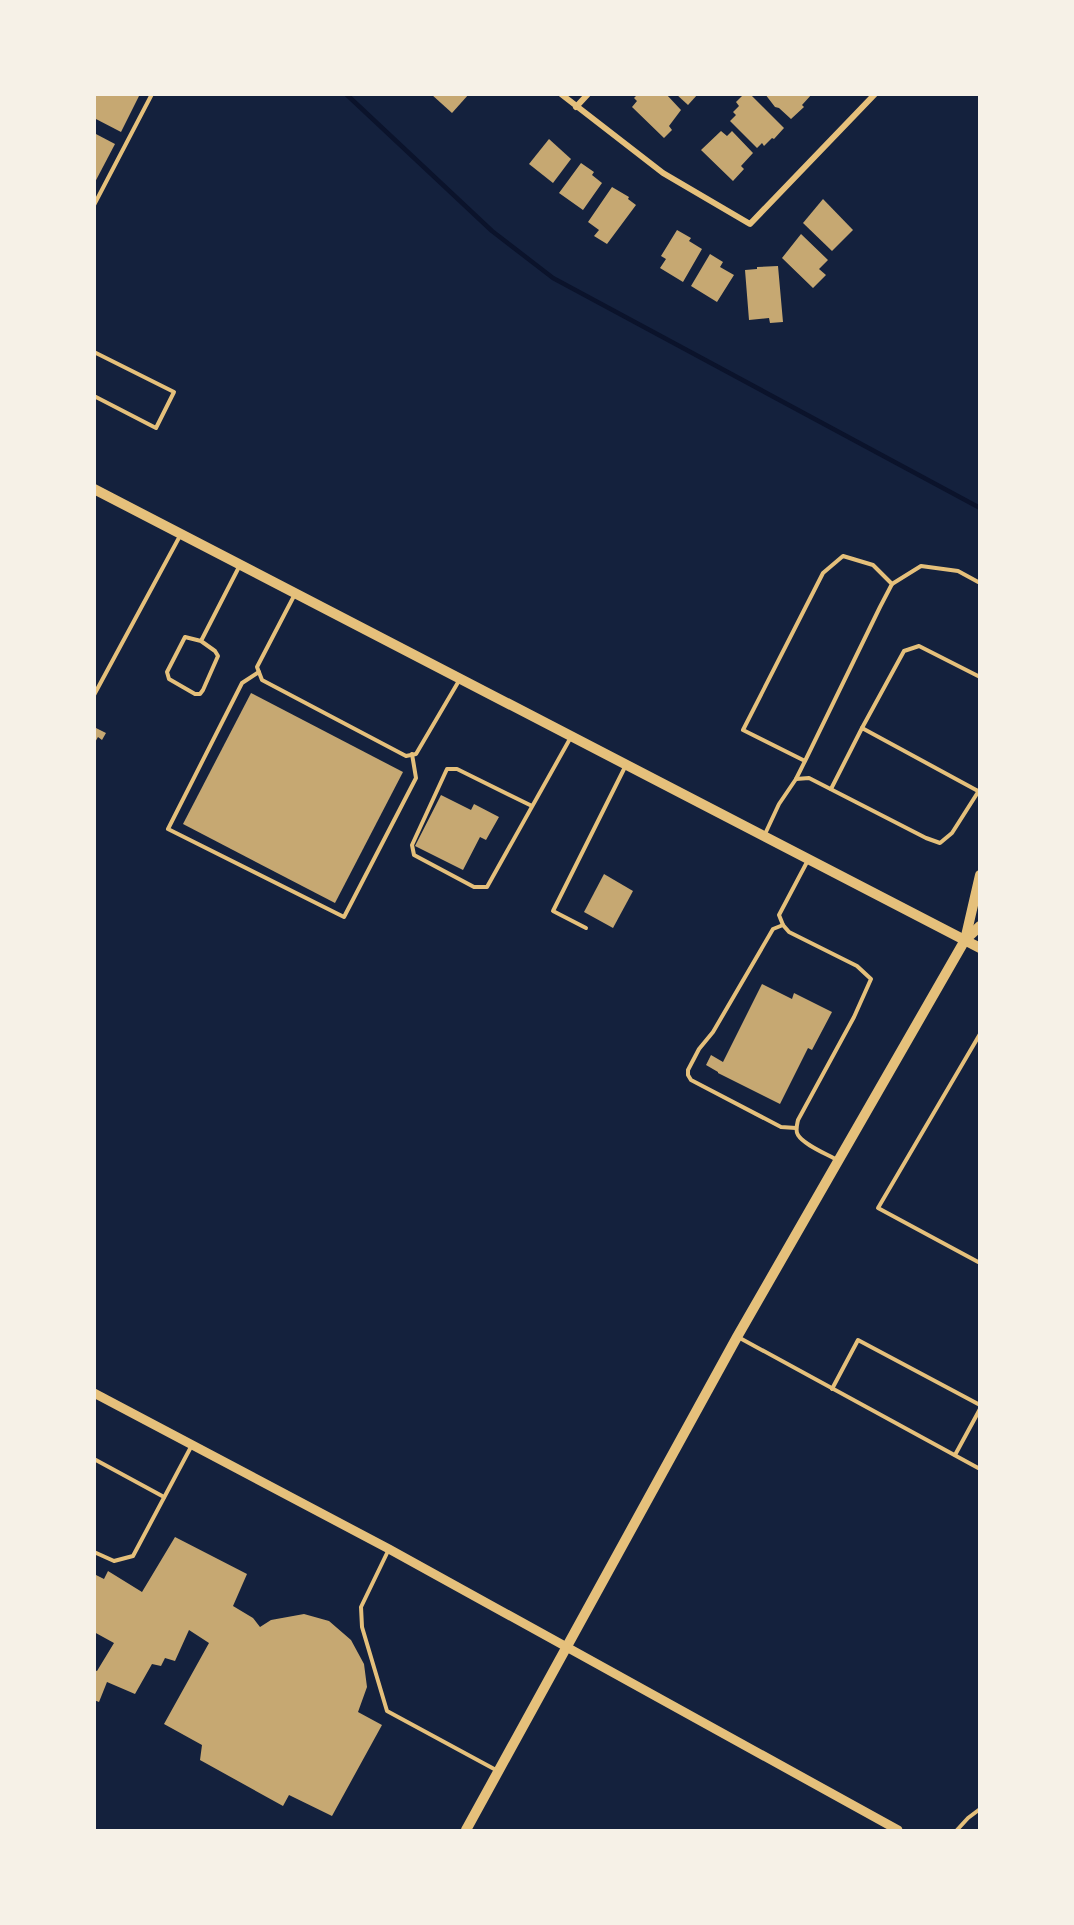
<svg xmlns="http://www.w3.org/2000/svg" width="1074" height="1925" viewBox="0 0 1074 1925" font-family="Manrope,sans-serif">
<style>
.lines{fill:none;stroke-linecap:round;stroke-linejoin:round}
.stream{stroke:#0b132b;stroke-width:4.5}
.building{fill:#c6a872}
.service{stroke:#e5c07b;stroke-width:4}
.minor{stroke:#e5c07b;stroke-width:6}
.tertiary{stroke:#e5c07b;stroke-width:9}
.secondary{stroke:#e5c07b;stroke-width:10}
</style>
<rect width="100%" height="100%" fill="#14213d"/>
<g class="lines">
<path class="stream" d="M346,94l146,137 61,47 427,230"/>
</g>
<g class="building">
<path d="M94,94h46l-19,38 -27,-14z"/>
<path d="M431,94h38l-17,19z"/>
<path d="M638,94h28l15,16 -12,16 3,4 -8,8 -32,-31 5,-6 -3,-3z"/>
<path d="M676,94h22l-10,11z"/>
<path d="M744,94h6l34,34 -10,11 -2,-1 -8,8 -2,-3 -5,5 -27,-27 6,-6 -3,-3 6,-6 -3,-4z"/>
<path d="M765,94h47l-10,11 2,2 -13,12 -12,-11 -4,-1z"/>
<path d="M721,131l6,5 5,-5 21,22 -12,13 3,3 -11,12 -32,-31z"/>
<path d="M94,133l21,11 -21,40z"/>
<path d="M549,139l22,20 -18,24 -24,-19z"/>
<path d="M581,163l13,9 -2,3 10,8 -19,27 -24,-17z"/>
<path d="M612,187l17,10 -1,2 8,6 -29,39 -13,-8 5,-6 -11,-8z"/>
<path d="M823,199l30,31 -21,21 -29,-28z"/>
<path d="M677,230l14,8 -2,3 13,8 -19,33 -23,-14 6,-9 -5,-3z"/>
<path d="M801,234l27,26 -9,9 7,6 -13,13 -31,-30z"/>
<path d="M710,254l13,8 -3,5 14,8 -17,27 -26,-16z"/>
<path d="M778,266l5,56 -13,1 -1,-5 -20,2 -4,-50 12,-1v-2z"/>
<path d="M251,693l152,79 -68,131 -152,-79z"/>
<path d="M94,727l12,6 -4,7 -4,-3 -4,7z"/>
<path d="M441,795l30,15 3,-6 25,13 -13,23 -6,-3 -17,33 -48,-24z"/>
<path d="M604,874l29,17 -20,37 -29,-16z"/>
<path d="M762,984l30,15 2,-6 38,19 -20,38 -4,-2 -28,56 -62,-31v-1l-12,-7 5,-10 12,7z"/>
<path d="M175,1537l72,37 -14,32 20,12 7,9 11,-7 33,-6 25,7 22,19 13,24 3,23 -9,25 24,13 -50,91 -43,-21 -6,11 -83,-46 2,-15 -38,-21 45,-81 -20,-13 -14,31 -10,-3 -4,8 -9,-2 -17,30 -28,-12 -8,20 -5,-2v-30l3,1 17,-28 -20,-11v-58l10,5 4,-8 34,21z"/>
</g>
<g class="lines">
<g class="service">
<path d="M94,205l58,-111"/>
<path d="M94,352l80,40 -18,36 -62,-32"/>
<path d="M892,584l29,-18 37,5 22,12"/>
<path d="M295,594l-38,73 5,13 144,76 10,-2 44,-75"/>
<path d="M201,641l-16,-4 -18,35 2,7 26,15h5l3,-4 15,-34 -3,-5 -14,-10 39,-76"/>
<path d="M259,672l-17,11 -74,146 176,88 72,-139 -4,-24"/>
<path d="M94,695l87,-161"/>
<path d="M862,728l42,-77 15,-5 61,31"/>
<path d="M796,779l9,-18 75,-154 12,-23 -19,-19 -30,-9 -20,17 -80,157 62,31"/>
<path d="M831,789l31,-61 116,63"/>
<path d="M532,806l-75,-37h-10l-35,76 2,10 60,32h13l84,-150"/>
<path d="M765,834l14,-30 17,-25 13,-1 117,60 14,5 12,-10 28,-44"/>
<path d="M807,862l-28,53 4,10 6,7 68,34 14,13 -17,38 -56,103c-1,5 -3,11 0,15 6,10 29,19 39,25"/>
<path d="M783,925l-10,4 -60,103 -14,17 -11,21v5l3,5 90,47 15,1"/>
<path d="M586,928l-33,-17 73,-146"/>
<path d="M980,1034l-102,174 102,55"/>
<path d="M738,1337l242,132"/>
<path d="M832,1389l26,-49 122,65"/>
<path d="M955,1455l25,-46"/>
<path d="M94,1459l70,38"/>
<path d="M389,1549l-28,58 1,20 25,84 109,59"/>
<path d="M94,1552l20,9 19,-5 59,-111"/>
<path d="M957,1830l11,-12 12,-9"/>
</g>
<g class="minor">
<path d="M561,94l102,79 87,51 125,-130"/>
<path d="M576,107l12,-13"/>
</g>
<path class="tertiary" d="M94,1393l295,156 509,281"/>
<g class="secondary">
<path d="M94,489l886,459"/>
<path d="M965,940l15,-65"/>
<path d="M466,1830l271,-493 228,-397 15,-14"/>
</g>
</g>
<rect width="1074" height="1925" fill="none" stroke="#f6f1e7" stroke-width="192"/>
</svg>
